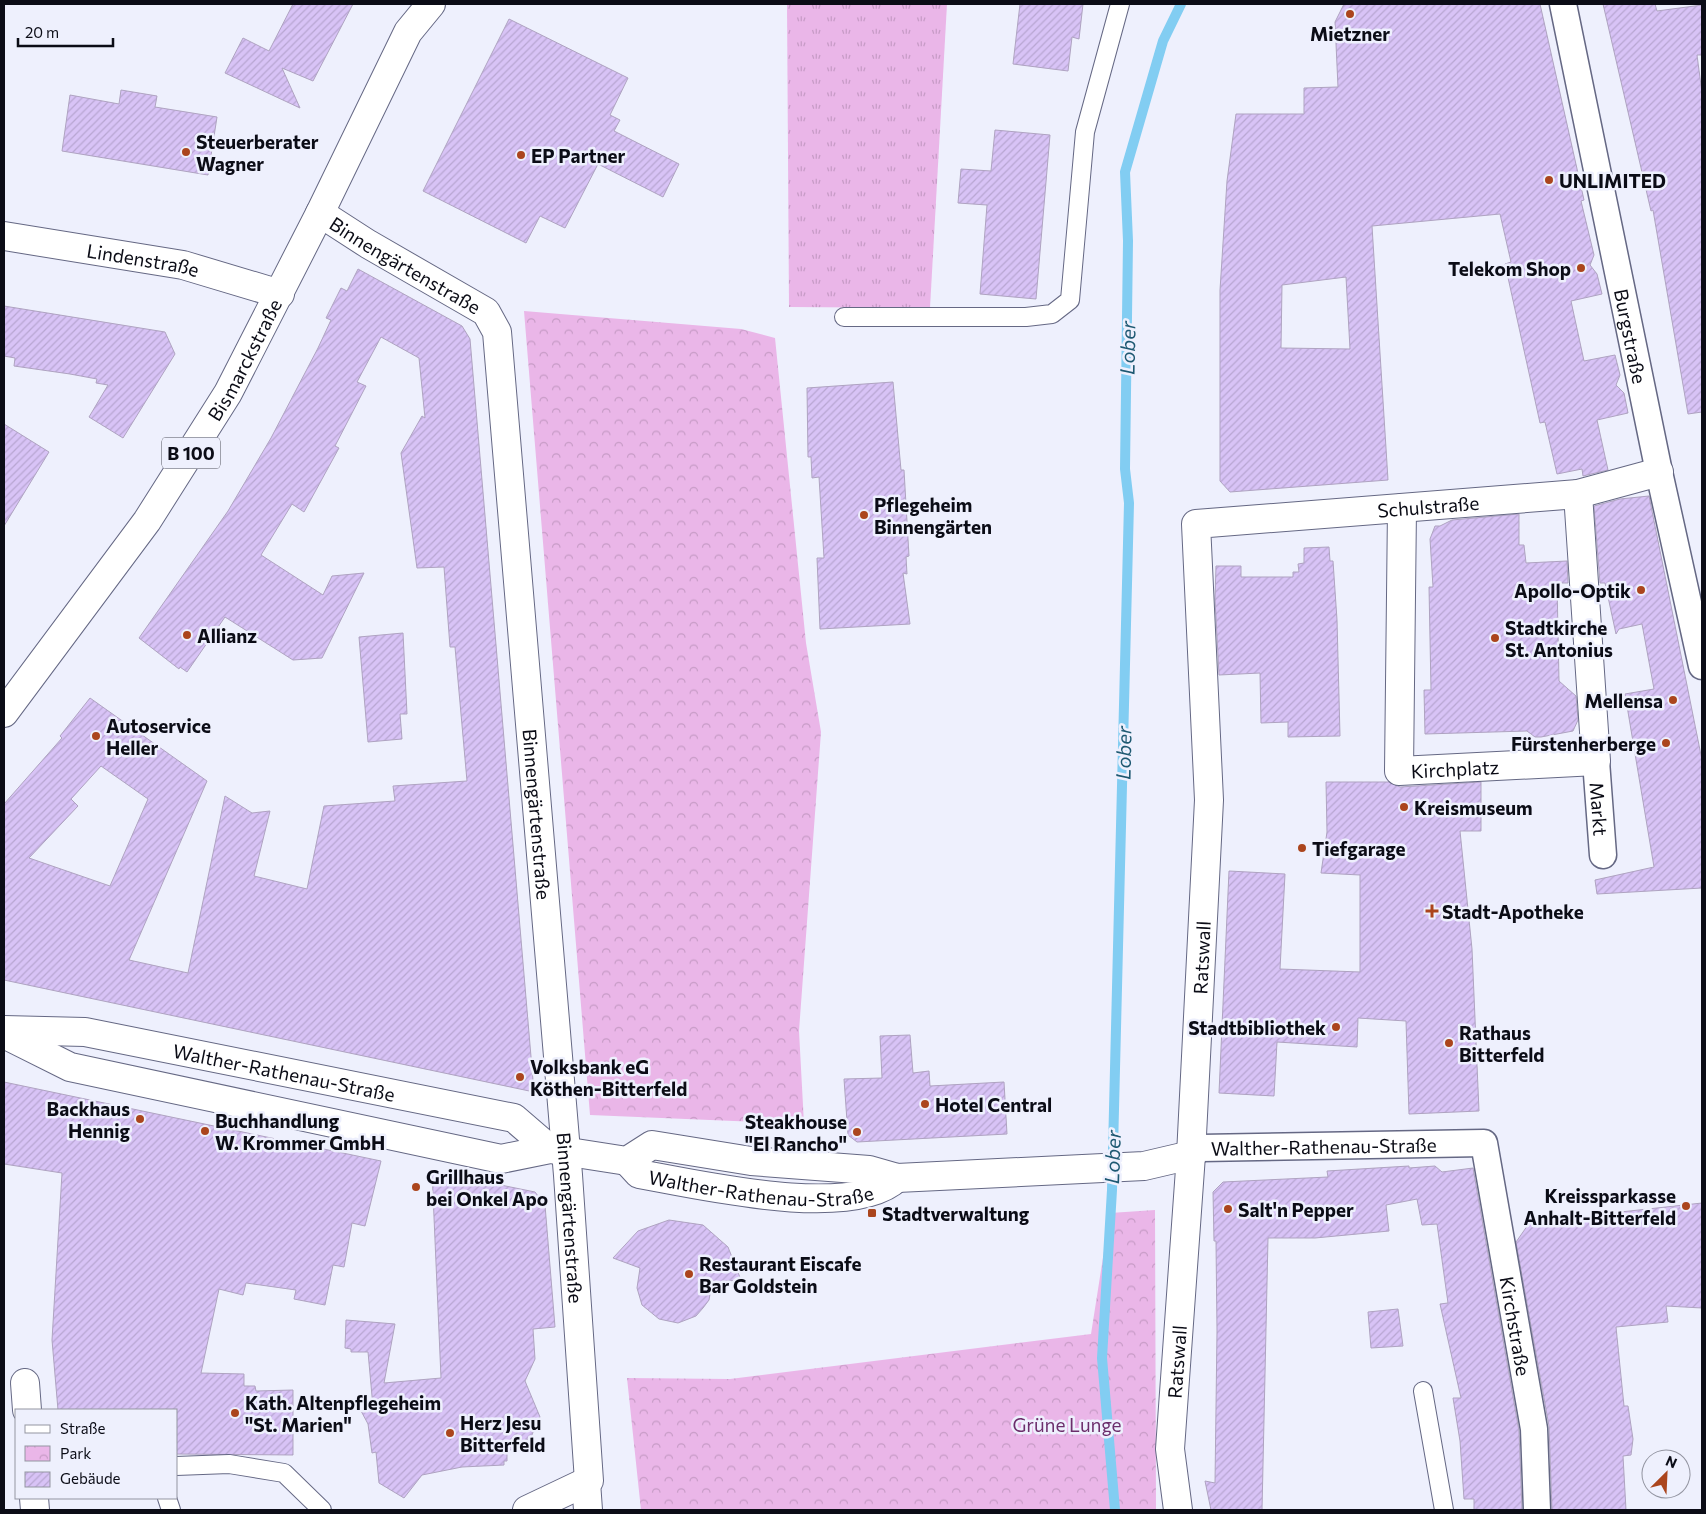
<svg xmlns="http://www.w3.org/2000/svg" width="1706" height="1514" viewBox="0 0 1706 1514" font-family="Commissioner,sans-serif">
<style>
.grass{fill:url(#grass-tufts)}
.park{fill:url(#park-crowns)}
.lines{fill:none;stroke-linecap:round;stroke-linejoin:round}
.stream{stroke:#82cdf2;stroke-width:10}
.building{fill:url(#building-hatch);stroke:#afa3c1;fill-rule:evenodd}
.service-casing{stroke:#656884;stroke-width:20}
.pedestrian-casing{stroke:#656884;stroke-width:29}
.minor-casing{stroke:#656884;stroke-width:30}
.primary-casing{stroke:#656884;stroke-width:30}
.service{stroke:#fff;stroke-width:18}
.pedestrian{stroke:#fff;stroke-width:26}
.minor{stroke:#fff;stroke-width:28}
.primary{stroke:#fff;stroke-width:28}
.poi-dot{fill:#ab451d;stroke:#eef0fd;stroke-width:2}
.labels{text-anchor:middle;dominant-baseline:central;stroke-width:5;stroke-linejoin:round;paint-order:stroke}
.shield{fill:#eef0fd;stroke:#4f505b;stroke-width:1}
.shield-label{font-size:18px;font-weight:bold;fill:#0b0c16}
.poi-label{font-size:19px;font-weight:bold;fill:#0b0c16;stroke:#eef0fd;text-anchor:start}
.street-label{font-size:19px;fill:#0b0c16;stroke:#eef0fd}
.park-label{font-size:19px;fill:#6c2e6c;stroke:#eef0fd}
.water-label{font-size:20px;font-style:italic;fill:#1e5972;stroke:#eef0fd}
</style>
<defs>
<pattern id="grass-tufts" width="24" height="20" patternUnits="userSpaceOnUse" patternTransform="scale(1.25)"><rect width="24" height="20" fill="#eab6e8"/><path d="M3 7l-1-3M5 7V3M7 7l1-3M15 17l-1-3M17 17v-4M19 17l1-3" fill="none" stroke="#c79bc6"/></pattern>
<pattern id="park-crowns" width="20" height="18" patternUnits="userSpaceOnUse" patternTransform="scale(1.25)"><rect width="20" height="18" fill="#eab6e8"/><path d="M2 6a3 3 0 1 1 6 0M12 15a3 3 0 1 1 6 0" fill="none" stroke="#c79bc6"/></pattern>
<pattern id="building-hatch" width="6" height="6" patternUnits="userSpaceOnUse" patternTransform="scale(1.25)"><rect width="6" height="6" fill="#d8c3f6"/><path d="M-1 1l2-2M0 6l6-6M5 7l2-2" fill="none" stroke="#b8a6d2"/></pattern>
</defs>
<rect width="100%" height="100%" fill="#eef0fd"/>
<path class="grass" d="M787,4h160l-17,304 -141,-1z"/>
<g class="park">
<path d="M524,311l217,18 34,9 31,305 15,89 -22,299 5,93 -214,-9z"/>
<path d="M1155,1210l1,300h-515l-14,-132 103,1 361,-45 19,-121z"/>
</g>
<g class="lines">
<path class="stream" d="M1115,1510l-13,-152 10,-168 17,-687 -4,-34 3,-228 -3,-69 38,-131 18,-37"/>
</g>
<g class="building">
<path d="M293,4h60l-40,77 -31,-13 18,40 -75,-35 18,-35 26,13z"/>
<path d="M1020,4h63l-4,35 -7,-2 -4,34 -55,-7z"/>
<path d="M1344,4h196l44,196 -3,1 13,54 -4,10 7,9 5,20 -31,7 13,60 31,-6 5,20 -4,10 8,8 4,20 -31,7 11,50 -25,6 -1,-7 -25,5 -12,-52 -5,1 -35,-159 6,-2 -11,-48 -128,12 16,254 -158,12 -10,-11v-191l7,-109 9,-67h68v-26l34,-1 -3,-65zM1346,277l4,72 -69,-1 1,-63z"/>
<path d="M1603,4h52l2,7 45,-6v50h-5l5,38v319l-14,2 -35,-204 -2,1z"/>
<path d="M509,19l119,59 -18,37 10,5 -6,11 65,33 -16,33 -65,-33 -33,64 -25,-12 -14,27 -103,-52z"/>
<path d="M121,90l36,6 -2,11 62,10 -9,58 -146,-24 8,-56 49,9z"/>
<path d="M995,130l55,5 -14,164 -56,-5 7,-89 -29,-2 3,-34 30,2z"/>
<path d="M358,269l104,57 8,13 64,753 -530,-112v-176l58,-66 -2,-2 30,-38 117,83 -78,179 59,13 37,-177 27,17 18,-2 -16,65 53,13 17,-83 71,-5 -2,-15 74,-5 -12,-134h-5l-6,-80 -27,1 -16,-115 21,-37 3,2 -6,-60 -38,-21 -24,45 9,4 -31,60 4,2 -35,64 -12,-8 -31,51 62,40 9,-19 32,-3 -42,85 -29,2 -68,-43 -38,55 -7,-5 -1,2 -40,-31 89,-127 43,-73 47,-90 13,-28 -5,-2 15,-30 6,3zM101,766l47,33 -38,87 -81,-28 49,-52 -7,-7z"/>
<path d="M4,306l161,26 10,22 -52,84 -34,-21 19,-32 -12,-2 1,-4 -27,-5 -56,-8 1,-8 -11,-2z"/>
<path d="M893,382l8,88h3l5,86 -3,1 1,17 -4,-1 7,51 -90,5 -3,-71h7l-5,-81 -7,1 -1,-21h-3l-1,-69z"/>
<path d="M4,424l45,28 -45,74z"/>
<path d="M1649,496l53,264v128l-105,6 -2,-14 59,-13 -29,-173 29,-5 -12,-65 -23,5 -3,5 -11,-51h-5l-6,-77 26,-7z"/>
<path d="M1519,514v31h5l2,18 41,-2 1,22h-11l2,98 17,15 2,24 -5,11 -32,6h-6l-8,-6 -102,3 -1,-44h7l-2,-103h4l-3,-48 5,-13h5l12,-6z"/>
<path d="M1329,547l1,14h3l4,59 3,116 -52,1v-15l-27,1 -1,-50 -41,2 -4,-76 1,-33h25v11h52v-5h6l-1,-8 6,-1v-15z"/>
<path d="M403,633l4,81h-7l2,25 -34,3 -9,-105z"/>
<path d="M1326,782h63l11,5 81,-5v49h-21l12,118 7,162 -70,3 -3,-93 -48,-3 -1,29 -80,-5 -3,54 -55,-3 10,-222 56,3 -5,95 80,3v-97l-39,-2 6,-41z"/>
<path d="M910,1035l3,38 16,-2 1,15 74,-4 3,52 -150,8 -9,-7 -4,-56 38,-1 -2,-42z"/>
<path d="M4,1082l377,79 -16,65 -13,-3 -8,44 -11,-2 -8,40 -31,-6 2,-9 -50,-7 -3,12 -24,-6 -18,84 43,1v12h11l1,5 37,-1v65l-117,-1v-44h-118l-6,-70 10,-167 -58,-9z"/>
<path d="M1409,1166v2l26,-2 7,6 31,-4 46,263 3,79h-48v-11h-10l-4,-58 -7,-43h8l-21,-94 8,-1 -11,-79 -15,1 -5,-26 -31,6 3,26 -74,7h-47l-6,272h-51l-6,-29 10,2 2,-152 -1,-90h-2l-1,-49 10,-10 105,-5 -1,-6z"/>
<path d="M432,1171l103,21 10,13 10,122 -22,2 2,30 -10,22 15,36 -9,20 -24,15v9h-3v4l-42,2 -40,8 -18,23 -25,-15 -3,-31 -4,1 -4,-29 -8,-15 13,-2 -5,-55h-17v-3l-6,-1 1,-28 49,4 -11,59 57,-5z"/>
<path d="M1702,1203v105l-36,-2 2,16 -52,5 8,79h4l5,33 -2,16 -8,1 3,54h-74l-3,-84 -33,-184 14,-20z"/>
<path d="M669,1220l34,5 25,22 13,33 -29,2 -3,18 -6,8 -7,8 -18,7 -19,-4 -17,-14 -5,-17 3,-20 -27,-10 25,-27z"/>
<path d="M1398,1309l5,37 -32,2 -3,-36z"/>
</g>
<g class="lines">
<defs>
<g id="service">
<path d="M844,317h182l26,-3 18,-14 15,-168 35,-128"/>
<path d="M1423,1391l21,119"/>
<path d="M176,1466l53,-2 55,9 38,37"/>
<path d="M167,1498l4,12"/>
</g>
<g id="pedestrian">
<path id="s1" d="M1563,4l96,468 43,194"/>
<path id="s2" d="M1596,761l7,94"/>
<path id="s3" d="M1191,1155l10,-7 283,-5 50,286 3,81"/>
</g>
<g id="minor">
<path id="s4" d="M320,213l48,31 118,68 11,20 71,843 21,306 -3,1 2,28"/>
<path id="s5" d="M4,236l179,29 97,29"/>
<path id="s6" d="M1402,508l-3,263 197,-10 -18,-267"/>
<path id="s7" d="M4,1030l81,2 429,86 36,31"/>
<path d="M4,1034l66,33 431,92 49,-10 77,12 25,-16 99,16 118,9 28,8 247,-12 47,-11"/>
<path id="s8" d="M627,1161l12,13c57,10 213,47 258,4"/>
<path d="M25,1383l2,27"/>
<path d="M34,1498l1,12"/>
<path d="M527,1510l59,-28"/>
<path id="s9" d="M1178,1510l-8,-61 21,-294 18,-355 -13,-276 382,-30 81,-22"/>
</g>
<g id="primary">
<path id="s10" d="M4,713l143,-192 81,-128 92,-180 88,-181 23,-28"/>
</g>
</defs>
<use href="#service" class="service-casing"/>
<use href="#pedestrian" class="pedestrian-casing"/>
<use href="#minor" class="minor-casing"/>
<use href="#primary" class="primary-casing"/>
<use href="#service" class="service"/>
<use href="#pedestrian" class="pedestrian"/>
<use href="#minor" class="minor"/>
<use href="#primary" class="primary"/>
</g>
<g class="poi-dot">
<circle cx="1350" cy="14" r="5"/>
<circle cx="186" cy="152" r="5"/>
<circle cx="521" cy="155" r="5"/>
<circle cx="1549" cy="180" r="5"/>
<circle cx="1581" cy="268" r="5"/>
<circle cx="864" cy="515" r="5"/>
<circle cx="1641" cy="590" r="5"/>
<circle cx="187" cy="635" r="5"/>
<circle cx="1495" cy="638" r="5"/>
<circle cx="1673" cy="700" r="5"/>
<circle cx="96" cy="736" r="5"/>
<circle cx="1666" cy="743" r="5"/>
<circle cx="1404" cy="807" r="5"/>
<circle cx="1302" cy="848" r="5"/>
<path d="M1429.5 903.5h5v5h5v5h-5v5h-5v-5h-5v-5h5z"/>
<circle cx="1336" cy="1027" r="5"/>
<circle cx="1449" cy="1043" r="5"/>
<circle cx="520" cy="1077" r="5"/>
<circle cx="925" cy="1104" r="5"/>
<circle cx="140" cy="1119" r="5"/>
<circle cx="205" cy="1131" r="5"/>
<circle cx="857" cy="1132" r="5"/>
<circle cx="416" cy="1187" r="5"/>
<circle cx="1686" cy="1206" r="5"/>
<circle cx="1228" cy="1209" r="5"/>
<rect x="867" y="1208" width="10" height="10" rx="2.5"/>
<circle cx="689" cy="1274" r="5"/>
<circle cx="235" cy="1413" r="5"/>
<circle cx="450" cy="1433" r="5"/>
</g>
<g class="labels">
<rect class="shield" x="162" y="437.5" width="58" height="31" rx="4"/>
<g class="shield-label">
<text x="191" y="453">B 100</text>
</g>
<g class="poi-label">
<text x="1350" y="33" text-anchor="middle">Mietzner</text>
<text x="196" y="141">Steuerberater<tspan x="196" dy="22">Wagner</tspan></text>
<text x="531" y="155">EP Partner</text>
<text x="1559" y="180">UNLIMITED</text>
<text x="1571" y="268" text-anchor="end">Telekom Shop</text>
<text x="874" y="504">Pflegeheim<tspan x="874" dy="22">Binnengärten</tspan></text>
<text x="1631" y="590" text-anchor="end">Apollo-Optik</text>
<text x="1505" y="627">Stadtkirche<tspan x="1505" dy="22">St. Antonius</tspan></text>
<text x="197" y="635">Allianz</text>
<text x="1663" y="700" text-anchor="end">Mellensa</text>
<text x="106" y="725">Autoservice<tspan x="106" dy="22">Heller</tspan></text>
<text x="1656" y="743" text-anchor="end">Fürstenherberge</text>
<text x="1414" y="807">Kreismuseum</text>
<text x="1312" y="848">Tiefgarage</text>
<text x="1442" y="911">Stadt-Apotheke</text>
<text x="1326" y="1027" text-anchor="end">Stadtbibliothek</text>
<text x="1459" y="1032">Rathaus<tspan x="1459" dy="22">Bitterfeld</tspan></text>
<text x="530" y="1066">Volksbank eG<tspan x="530" dy="22">Köthen-Bitterfeld</tspan></text>
<text x="935" y="1104">Hotel Central</text>
<text x="130" y="1108" text-anchor="end">Backhaus<tspan x="130" dy="22">Hennig</tspan></text>
<text x="215" y="1120">Buchhandlung<tspan x="215" dy="22">W. Krommer GmbH</tspan></text>
<text x="847" y="1121" text-anchor="end">Steakhouse<tspan x="847" dy="22">"El Rancho"</tspan></text>
<text x="426" y="1176">Grillhaus<tspan x="426" dy="22">bei Onkel Apo</tspan></text>
<text x="1676" y="1195" text-anchor="end">Kreissparkasse<tspan x="1676" dy="22">Anhalt-Bitterfeld</tspan></text>
<text x="1238" y="1209">Salt'n Pepper</text>
<text x="882" y="1213">Stadtverwaltung</text>
<text x="699" y="1263">Restaurant Eiscafe<tspan x="699" dy="22">Bar Goldstein</tspan></text>
<text x="245" y="1402">Kath. Altenpflegeheim<tspan x="245" dy="22">"St. Marien"</tspan></text>
<text x="460" y="1422">Herz Jesu<tspan x="460" dy="22">Bitterfeld</tspan></text>
</g>
<g class="street-label">
<text stroke="none"><textPath href="#s5" startOffset="141">Lindenstraße</textPath></text>
<text stroke="none"><textPath href="#s4" startOffset="100">Binnengärtenstraße</textPath></text>
<text stroke="none"><textPath href="#s1" startOffset="339">Burgstraße</textPath></text>
<text stroke="none"><textPath href="#s10" startOffset="428">Bismarckstraße</textPath></text>
<text stroke="none"><textPath href="#s9" startOffset="1221">Schulstraße</textPath></text>
<text stroke="none"><textPath href="#s6" startOffset="319">Kirchplatz</textPath></text>
<text stroke="none"><textPath href="#s2" startOffset="48">Markt</textPath></text>
<text stroke="none"><textPath href="#s4" startOffset="700">Binnengärtenstraße</textPath></text>
<text stroke="none"><textPath href="#s9" startOffset="554">Ratswall</textPath></text>
<text stroke="none"><textPath href="#s7" startOffset="284">Walther-Rathenau-Straße</textPath></text>
<text stroke="none"><textPath href="#s3" startOffset="135">Walther-Rathenau-Straße</textPath></text>
<text stroke="none"><textPath href="#s8" startOffset="141">Walther-Rathenau-Straße</textPath></text>
<text stroke="none"><textPath href="#s4" startOffset="1105">Binnengärtenstraße</textPath></text>
<text stroke="none"><textPath href="#s3" startOffset="481">Kirchstraße</textPath></text>
<text stroke="none"><textPath href="#s9" startOffset="149">Ratswall</textPath></text>
</g>
<g class="park-label">
<text x="1067" y="1424">Grüne Lunge</text>
</g>
<g class="water-label">
<text transform="translate(1127 348) rotate(-89)">Lober</text>
<text transform="translate(1123 753) rotate(-89)">Lober</text>
<text transform="translate(1112 1157) rotate(-88)">Lober</text>
</g>
</g>
<rect width="1706" height="1514" fill="none" stroke="#0b0c16" stroke-width="10"/>
<rect x="15" y="1409" width="162" height="90" fill="#eef0fd" stroke="#9395a1"/>
<rect x="25" y="1425" width="25" height="8" fill="#ffffff" stroke="#9395a1"/>
<text x="60" y="1434" font-size="15" fill="#0b0c16">Straße</text>
<rect x="25" y="1446" width="25" height="15" fill="url(#park-crowns)" stroke="#9395a1"/>
<text x="60" y="1459" font-size="15" fill="#0b0c16">Park</text>
<rect x="25" y="1472" width="25" height="15" fill="url(#building-hatch)" stroke="#9395a1"/>
<text x="60" y="1484" font-size="15" fill="#0b0c16">Gebäude</text>
<g transform="translate(1666 1474) rotate(24)"><circle r="24" fill="#eef0fd" stroke="#9395a1"/>
<path d="M0-4L9 19L0 12L-9 19Z" fill="#ab451d"/>
<text y="-8" font-size="14" font-weight="bold" text-anchor="middle" fill="#0b0c16">N</text>
</g>
<path d="M18 38v8h95v-8" fill="none" stroke="#0b0c16" stroke-width="2.5"/>
<text x="25" y="38" font-size="15" fill="#0b0c16" stroke="#eef0fd" stroke-width="4" paint-order="stroke">20 m</text>
</svg>
